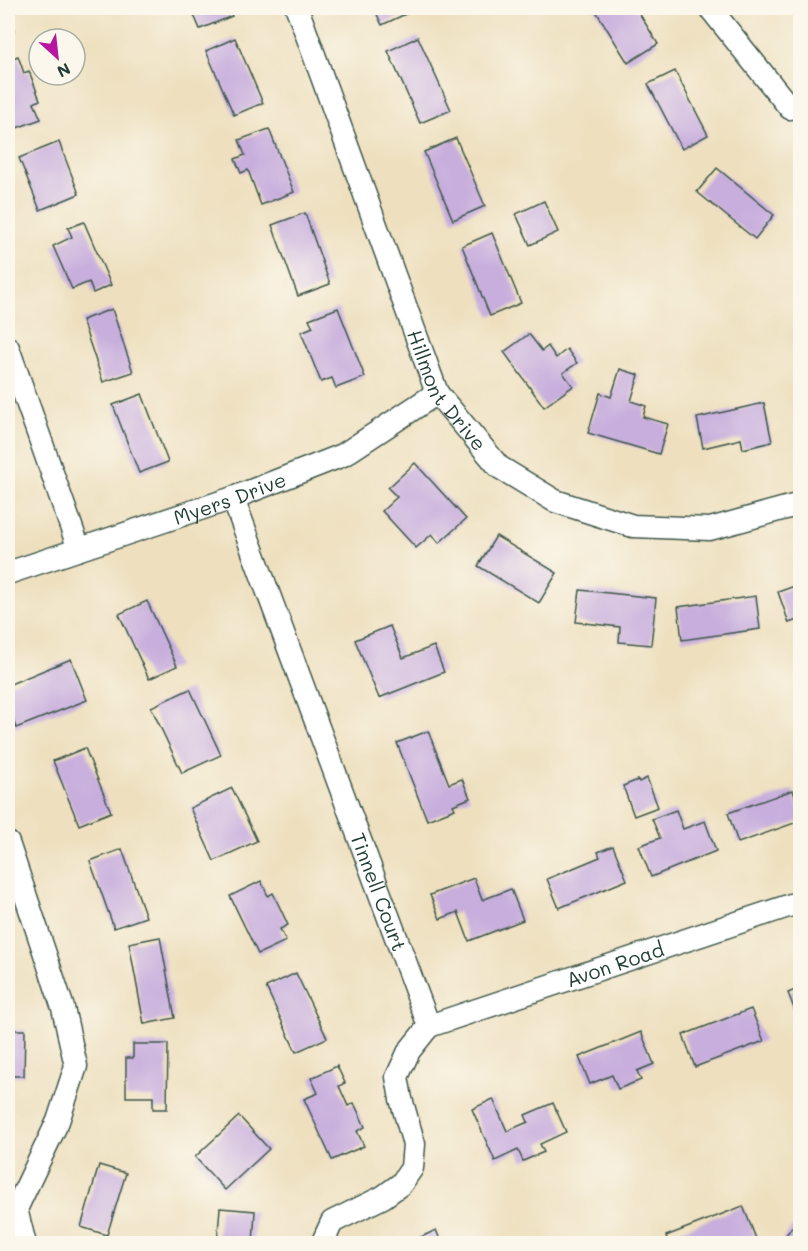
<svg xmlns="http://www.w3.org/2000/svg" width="808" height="1251" viewBox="0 0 808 1251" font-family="Mali,sans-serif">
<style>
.building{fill:#c7aedd}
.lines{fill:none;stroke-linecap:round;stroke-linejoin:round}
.street-casing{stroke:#3e5549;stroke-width:25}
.street{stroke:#fff;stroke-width:22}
.labels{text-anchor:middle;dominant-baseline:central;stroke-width:6;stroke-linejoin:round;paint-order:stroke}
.street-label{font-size:20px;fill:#1f3d34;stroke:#fbf7ec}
</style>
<rect width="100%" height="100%" fill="#fbf7ec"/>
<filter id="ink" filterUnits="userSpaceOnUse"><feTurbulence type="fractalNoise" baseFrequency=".0167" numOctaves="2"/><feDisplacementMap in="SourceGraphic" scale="12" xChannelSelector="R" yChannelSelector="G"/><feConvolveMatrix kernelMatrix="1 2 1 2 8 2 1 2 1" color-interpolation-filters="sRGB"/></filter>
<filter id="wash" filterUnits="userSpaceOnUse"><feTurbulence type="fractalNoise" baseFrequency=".008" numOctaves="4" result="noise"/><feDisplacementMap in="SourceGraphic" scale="24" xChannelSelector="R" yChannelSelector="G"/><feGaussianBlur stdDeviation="1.35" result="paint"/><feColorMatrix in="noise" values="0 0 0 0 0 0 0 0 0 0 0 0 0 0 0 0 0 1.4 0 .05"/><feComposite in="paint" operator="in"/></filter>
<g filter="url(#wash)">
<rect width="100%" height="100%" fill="#eee0bf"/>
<g id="blocks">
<g class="building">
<path d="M191,8h37l4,8 -32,13z"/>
<path d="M374,8h37l1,3 -30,14z"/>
<path d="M594,8h42l22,36 -30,19z"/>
<path d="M8,16l6,15 -6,3z"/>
<path d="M418,37l33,73 -31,13 -32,-72z"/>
<path d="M235,38l28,65 -29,12 -28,-64z"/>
<path d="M18,56l6,17 5,-2 11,29 -6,3 7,16 -27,10 -6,-16v-53z"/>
<path d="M675,71l33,64 -26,14 -34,-65z"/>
<path d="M269,129l25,63 -33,13 -13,-35 -7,3 -6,-14 10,-4 -6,-15z"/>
<path d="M456,138l29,68 -32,14 -29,-68z"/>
<path d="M59,142l20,52 -39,16 -21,-52z"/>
<path d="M717,168l57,47 -19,24 -58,-47z"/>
<path d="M544,201l14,31 -28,13 -14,-31z"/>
<path d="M305,213l25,71 -32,12 -26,-71z"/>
<path d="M84,222l27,63 -18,8 -4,-11 -17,7 -19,-43 19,-9 -4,-9z"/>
<path d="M492,233l29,70 -31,13 -28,-70z"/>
<path d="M338,308l27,69 -29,11 -4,-10 -11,4 -20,-50 12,-5 -4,-8z"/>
<path d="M112,309l21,63 -30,10 -21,-62z"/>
<path d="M529,334l13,17 6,-5 8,12 11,-9 10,14 -14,10 10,13 -29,21 -40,-55z"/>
<path d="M620,369l19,6 -8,26 15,5 -3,11 25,7 -9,30 -71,-21 12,-40 11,4z"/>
<path d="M142,394l26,68 -29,11 -26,-68z"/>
<path d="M764,403l8,39 -29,7 -2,-10 -38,9 -6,-30z"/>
<path d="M415,463l51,56 -27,24 -7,-9 -16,14 -34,-37 15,-14 -9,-9z"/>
<path d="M496,536l61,37 -18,30 -61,-37z"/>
<path d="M800,584v35l-11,4 -11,-31z"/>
<path d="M580,590l76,8 -5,47 -32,-3 1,-15 -44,-5z"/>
<path d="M756,596l4,33 -78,11 -4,-33z"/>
<path d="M147,601l30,65 -28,13 -30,-65z"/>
<path d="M390,626l13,32 31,-12 10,26 -65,26 -24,-58z"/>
<path d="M71,659l16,41 -71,28 -8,-22v-21z"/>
<path d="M190,689l31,66 -39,18 -31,-66z"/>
<path d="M428,731l21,53 13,-5 8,19 -17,7 2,4 -28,11 -30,-77z"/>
<path d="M85,748l26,64 -32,13 -26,-64z"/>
<path d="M647,778l11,29 -24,9 -11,-30 15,-6 1,2z"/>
<path d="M232,788l25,53 -43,20 -24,-53z"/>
<path d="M793,790l7,23v8l-62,22 -10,-30z"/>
<path d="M676,810l7,19 22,-8 11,30 -65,26 -12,-31 21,-8 -8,-19z"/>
<path d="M613,846l14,34 -68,28 -12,-29 53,-22 -2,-5z"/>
<path d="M122,849l24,68 -32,11 -24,-67z"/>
<path d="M474,878l8,22 29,-11 12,31 -54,21 -11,-29 -18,7 -10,-24z"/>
<path d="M261,881l7,15 5,-3 15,32 -8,4 6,12 -28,13 -28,-58z"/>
<path d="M160,937l15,81 -31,6 -15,-81z"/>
<path d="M296,973l31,65 -31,14 -30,-65z"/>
<path d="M800,988v33h-1l-11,-28z"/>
<path d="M751,1009l13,32 -69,26 -12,-32z"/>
<path d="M8,1030h17l-1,46h-16z"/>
<path d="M641,1032l13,32 -17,7 4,9 -23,9 -6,-14 -22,9 -11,-27z"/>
<path d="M133,1044h35l-1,65h-14v-12h-27v-39h7z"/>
<path d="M337,1066l8,17 -6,3 9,20 6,-3 11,24 -8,4 7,15 -32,14 -28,-61 14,-6 -7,-15z"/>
<path d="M493,1099l14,32 21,-9 -3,-7 28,-12 13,29 -26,12 4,8 -21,9 -5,-11 -23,11 -23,-52z"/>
<path d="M239,1116l30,33 -44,41 -30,-33z"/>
<path d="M99,1165l27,8 -19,62 -26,-8z"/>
<path d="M743,1206l14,35 -6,3h-82l-3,-8z"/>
<path d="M220,1208l35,3 -2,33h-36z"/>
<path d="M800,1217v27h-21z"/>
<path d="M436,1230l6,14h-36z"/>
</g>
</g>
</g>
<g filter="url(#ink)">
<use href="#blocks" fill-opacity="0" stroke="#3e5549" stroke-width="1.5"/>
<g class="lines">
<defs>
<g id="street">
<path id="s1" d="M297,8l140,385 62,74 56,34 78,25 77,3 90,-25"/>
<path d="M710,8l80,100"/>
<path d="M8,348l71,201"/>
<path id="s2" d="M233,498l196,528 -20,25 -12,26 4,22 13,45 -2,24 -11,16 -18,13 -51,25 -10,22"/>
<path id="s3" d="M8,573l225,-75 110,-43 94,-62"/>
<path d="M8,843l55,165 13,58 -18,55 -42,88 9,35"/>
<path id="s4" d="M429,1026l371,-124"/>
</g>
</defs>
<use href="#street" class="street-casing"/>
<use href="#street" class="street"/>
</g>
</g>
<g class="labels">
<g class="street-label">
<text stroke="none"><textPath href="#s1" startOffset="412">Hillmont Drive</textPath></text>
<text stroke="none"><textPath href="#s3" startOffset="234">Myers Drive</textPath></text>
<text stroke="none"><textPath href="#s2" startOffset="420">Tinnell Court</textPath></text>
<text stroke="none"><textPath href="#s4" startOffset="196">Avon Road</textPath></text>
</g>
</g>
<rect width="808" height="1251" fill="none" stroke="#fbf7ec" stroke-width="30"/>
<g transform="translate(57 57) rotate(153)"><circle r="28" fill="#fbf7ec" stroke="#a3ada2" stroke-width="1.5"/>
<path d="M0-4.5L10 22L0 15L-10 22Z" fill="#b5179e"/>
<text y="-9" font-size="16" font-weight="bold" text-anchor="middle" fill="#1f3d34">N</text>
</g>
</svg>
